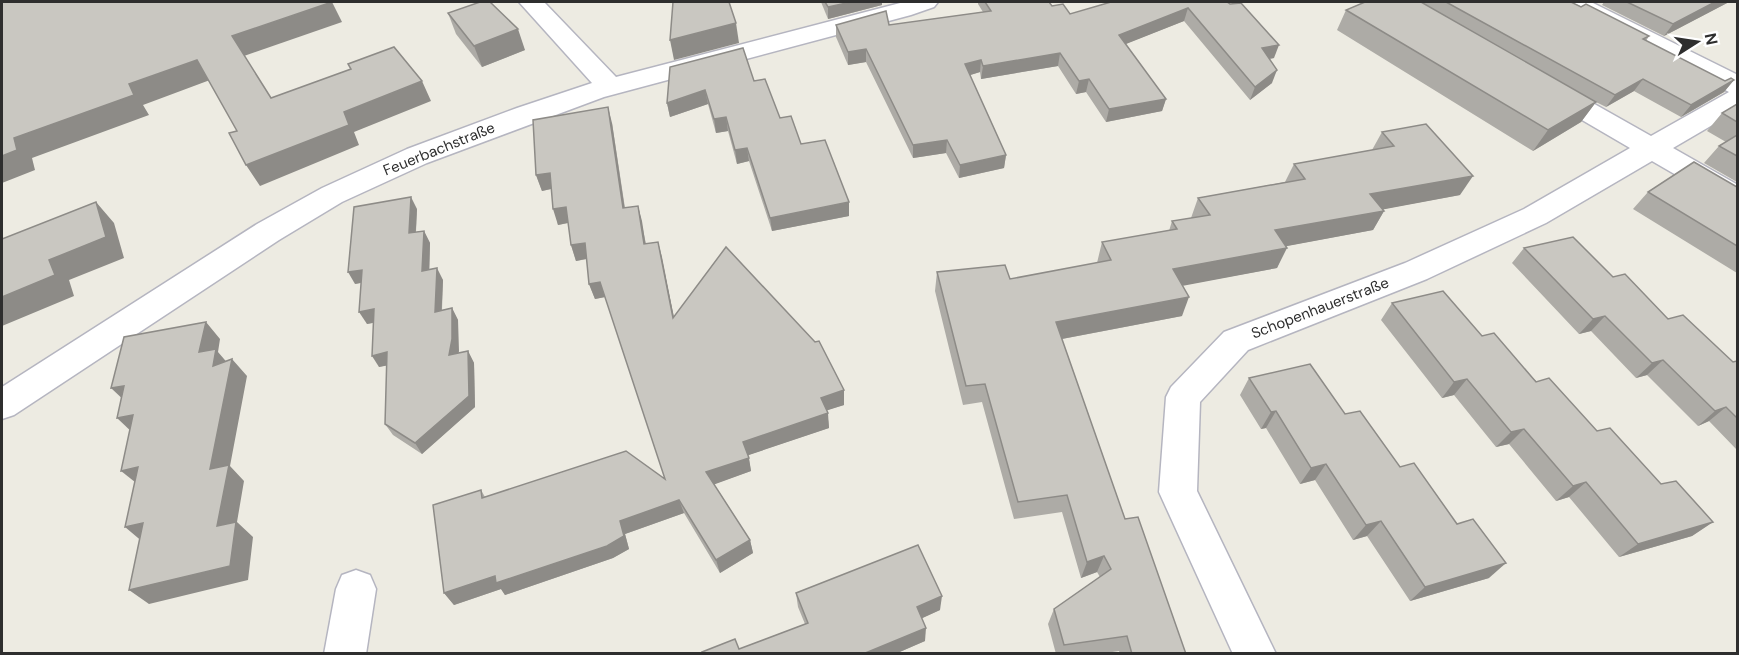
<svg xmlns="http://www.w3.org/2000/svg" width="1739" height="655" viewBox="0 0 1739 655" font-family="'DM Sans',sans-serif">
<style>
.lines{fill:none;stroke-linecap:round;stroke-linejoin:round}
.minor-casing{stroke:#b5b5c0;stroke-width:3}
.minor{fill:#fff;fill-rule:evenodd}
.wall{fill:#adaba6}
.shaded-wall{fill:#8d8b87}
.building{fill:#c9c7c1;stroke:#8d8b87;stroke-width:1.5}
.labels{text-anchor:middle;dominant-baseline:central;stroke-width:4.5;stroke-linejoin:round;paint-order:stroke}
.street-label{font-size:15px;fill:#2e2e2e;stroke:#fff}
</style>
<rect width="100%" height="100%" fill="#edebe2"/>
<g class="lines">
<defs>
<g id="minor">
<path d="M519,2h25l72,75 288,-75h34l-4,5 -23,8 -307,82 -177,66 -85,39 -63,38 -265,175 -12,4v-32l255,-163 65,-36 85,-39 110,-41 75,-25z"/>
<path d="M1561,2h30l147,73v35l-65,38 65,37v23l-10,-3 -76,-44 -106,62 -119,56 -179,71 -48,52 -3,89 79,163h-43l-74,-162 7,-95 5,-10 53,-55 181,-69 119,-54 106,-61 -89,-52 -4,-6 4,-6 9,-2 9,2 92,52 78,-44 -164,-85z"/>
<path d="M356,570l14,5 6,14 -10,65h-42l12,-65 6,-14z"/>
</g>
</defs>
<use href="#minor" class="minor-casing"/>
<use href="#minor" class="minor"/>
</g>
<g class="wall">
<path d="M821,2h61v3l-54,14z"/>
<path d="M978,2h71l3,4 18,8 157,-12 47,56 -5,1 3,24 -22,17 -66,-79 -59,23 41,55 -4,12 -56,11 -20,-30 -10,2 -18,-28 -77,13 -1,-7 -10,3 36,80 -2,13 -45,10 -13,-25 -33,5 -47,-96 -18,3 -12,-28v-12h53l94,-13 -5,-8z"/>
<path d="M1365,2h206l78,34 -3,5 79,40 9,-1 -10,12 -43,25 -47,-26 -28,16 -10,-5 -15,20 -48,29 -196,-121 9,-20z"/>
<path d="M1604,2h125l-65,34 -62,-31z"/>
<path d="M448,13l77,37 -43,17 -26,-33z"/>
<path d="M754,81l26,37 69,84v14l-77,15 -23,-70 -12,3 -9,-33 -12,2 -8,-29 -38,13 -3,-14z"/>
<path d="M1737,104v78l-33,-19 15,-17 7,-4 -19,-11 15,-18z"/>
<path d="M612,123l13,85 13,-2 8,38 12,-2 16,75 170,88 -17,5 2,18 -81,27 3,16 -37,13 36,56 3,13 -33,20 -36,-60 -59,21 4,15 -16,9 -108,37 -4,-6 -47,16 -10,-12 37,-103 4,7 180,-18 -60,-182 -10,2 -6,-15 -2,-25 -11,2 -5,-16 -3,-22 -10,2 -7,-36 -9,2 -6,-16z"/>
<path d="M1382,132l78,63 -77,14 1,2 -11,19 -87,16 -9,22 -94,17 -1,31 -120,23 63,180 61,135h-66l-1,-3 -20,3h-43l-8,-30 6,-15 46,-32 -3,-5 -16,6 -19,-66 -48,7 -32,-117 -19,3 -28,-114 2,-19 73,7 87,-16 5,-21 67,-11 3,-10 19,-3 7,-20 87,-16 9,-18 78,-14z"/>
<path d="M1737,187v86l-104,-64 15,-17z"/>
<path d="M417,209l-1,23 8,-1 6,12 -1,27 14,10 -1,30 10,-2 6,12v33l10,-2 6,12 1,44 -53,47 -29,-19 -8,-11 2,-59 -8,2 -6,-44 -6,1 -6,-41 -6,1z"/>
<path d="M1524,248l89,29 55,42 65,43 4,-1v89l-28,-29 -11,5 -51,-51 -11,3 -45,-47 -12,3 -67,-71z"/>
<path d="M1392,303l90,33 179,148 52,38 -21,14 -73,21 -50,-60 -13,4 -47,-57 -13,3 -42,-52 -12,3 -61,-78z"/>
<path d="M1249,378l96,36 55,53 89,111 -79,23 -43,-65 -14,4 -38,-60 -15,4 -34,-56 -5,1 -21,-34z"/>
<path d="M796,593l144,17 -18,8 3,23 -30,13h-192l36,-5 66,-25 -7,-17z"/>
</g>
<g class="shaded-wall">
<path d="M332,2l10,20 -98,34 -12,-20z"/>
<path d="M851,2h31v3l-54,14v-12z"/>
<path d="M1715,2h14l-65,34 9,-12z"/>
<path d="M1188,8l-4,13 -68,27 3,-13z"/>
<path d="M736,23l3,20 -65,17 -4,-20z"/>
<path d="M518,29l7,21 -43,17 -8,-21z"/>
<path d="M1279,45l-5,13 -17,3 5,-13z"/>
<path d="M866,49v13l-18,3v-13z"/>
<path d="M1060,53l-2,13 -77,13 2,-13z"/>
<path d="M197,60l13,20 -67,25 6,10 -117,43 3,12 -33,13v-27l12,-18 115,-54z"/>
<path d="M981,60l-1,12 -16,5 1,-13z"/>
<path d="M1277,70l-5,13 -22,17 5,-13z"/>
<path d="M1089,79l-3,13 -10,2 3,-13z"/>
<path d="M1643,79l-9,12 -28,16 9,-12z"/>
<path d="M1734,80l-10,12 -43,25 10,-12z"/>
<path d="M422,81l9,20 -77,31 5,13 -99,41 -14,-21 98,-53z"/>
<path d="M705,90l3,14 -38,13 -3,-14z"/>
<path d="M1166,99l-4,12 -56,11 3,-13z"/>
<path d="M1596,102l-15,20 -48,29 15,-21z"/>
<path d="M608,107l4,16 15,101 -4,-16z"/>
<path d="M726,117l2,14 -12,2 -2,-14z"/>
<path d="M947,140l-1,13 -33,5v-13z"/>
<path d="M747,148l2,13 -12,3 -2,-14z"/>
<path d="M1006,155l-2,13 -45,10 1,-13z"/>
<path d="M550,173l5,15 -13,3 -6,-16z"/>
<path d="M1473,176l-13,19 -101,19 11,-20z"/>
<path d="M411,197l6,12 -2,36 -6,-12z"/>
<path d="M96,202l18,21 10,35 -55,22 5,16 -72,30v-29l47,-37z"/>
<path d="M849,202v14l-77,15 -2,-13z"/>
<path d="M638,206l4,15 6,39 -4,-16z"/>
<path d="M566,207l6,15 -14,3 -5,-16z"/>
<path d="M1384,211l-11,19 -107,20 9,-20z"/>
<path d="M424,231l6,12 -1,40 -7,-12z"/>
<path d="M658,242l4,15 15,76 -4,-15z"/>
<path d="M585,243l5,15 -14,3 -5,-16z"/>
<path d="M1287,248l-10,20 -111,21 7,-20z"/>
<path d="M437,268l6,12 -2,43 -6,-11z"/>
<path d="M362,270l7,11 -14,3 -7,-12z"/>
<path d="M600,282l5,15 -10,2 -6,-15z"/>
<path d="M1189,297l-7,19 -131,25 5,-19z"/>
<path d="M452,308l6,12 1,31 -3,15 -7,-11z"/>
<path d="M374,309l7,12 -14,3 -8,-12z"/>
<path d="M1605,316l-14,15 -12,3 14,-15z"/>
<path d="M206,322l14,17 -2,13 12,14 2,-7 15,17 -17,90 14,15 -7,41 16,15 -5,43 -99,24 -20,-14 81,-121 -11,-117z"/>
<path d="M468,351l6,12 1,44 -53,47 -7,-11z"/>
<path d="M387,352l8,12 -16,3 -7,-11z"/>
<path d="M1663,360l-16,15 -11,3 16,-15z"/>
<path d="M1467,379l-13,16 -12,3 12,-16z"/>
<path d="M124,386l5,19 -18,-17z"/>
<path d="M844,390v15l-22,7 -1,-14z"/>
<path d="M1726,407l-17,14 -11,5 17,-15z"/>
<path d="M1276,411l-10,17 -5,1 10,-17z"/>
<path d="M828,413l1,15 -83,28 -3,-14z"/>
<path d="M133,415l2,20 -18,-17z"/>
<path d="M1524,429l-15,15 -13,3 15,-15z"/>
<path d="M749,458l2,13 -41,15 -4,-14z"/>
<path d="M1326,464l-11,16 -15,4 11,-16z"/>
<path d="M138,467l2,19 -19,-15z"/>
<path d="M1586,482l-17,15 -13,4 17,-15z"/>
<path d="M679,500l5,13 -59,21 4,15 -16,9 -108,37 -4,-6 -47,16 -10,-12 176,-72z"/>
<path d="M1381,521l-14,15 -14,4 13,-15z"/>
<path d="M1713,522l-21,14 -73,21 19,-13z"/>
<path d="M143,523l1,20 -19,-16z"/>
<path d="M750,540l3,13 -33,20 -4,-13z"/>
<path d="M1104,556l-7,16 -16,6 6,-16z"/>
<path d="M1506,563l-17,15 -79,23 15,-14z"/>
<path d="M942,596l-2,14 -24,11 1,-14z"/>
<path d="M926,628l-1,13 -30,13h-32z"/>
</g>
<g class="building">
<path d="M2,2h330l-100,34 39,62 80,-29 -3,-5 46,-17 28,34 -78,31 5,13 -103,40 -17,-32 8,-2 -40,-71 -68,24 5,11 -120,43 3,12 -15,6z"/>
<path d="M480,2h10l28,27 -44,17 -26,-33z"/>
<path d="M673,2h56l7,21 -66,17z"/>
<path d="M825,2h26l-23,5z"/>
<path d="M985,2h64l3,4 11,-2 7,10 41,-12h116l3,2 11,-1 38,42 -17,3 15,22 -22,17 -67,-79 -69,27 47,64 -57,10 -20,-30 -10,2 -19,-28 -77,13 -2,-6 -16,4 41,91 -46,10 -13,-25 -34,5 -47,-96 -18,3 -12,-27 50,-14 3,14 102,-14z"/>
<path d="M1365,2h56l175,100 -48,28 -202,-120z"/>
<path d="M1446,2h125l10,5 5,-3 63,32 -6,3 82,42 6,-3 3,2 -43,25 -48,-26 -28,16z"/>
<path d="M1627,2h88l-42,22z"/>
<path d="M743,48l11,33 11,-2 15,39 11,-2 10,28 24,-4 24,62 -79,16 -23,-70 -12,2 -9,-33 -12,2 -9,-29 -38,13 3,-36z"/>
<path d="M1737,104v18l-15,-9z"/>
<path d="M608,107l15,101 15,-2 6,38 14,-2 15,76 53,-71 89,95 4,-1 25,49 -23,8 7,15 -85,29 6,16 -43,14 44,68 -34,20 -37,-60 -59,21 4,15 -17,10 -111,37 -1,-7 -51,17 -11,-88 48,-15 1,8 144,-47 39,28 -65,-197 -11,2 -4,-41 -14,2 -5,-38 -13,2 -3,-36 -14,2 -3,-55z"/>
<path d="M1426,124l47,52 -103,18 14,17 -109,19 12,18 -114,21 16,28 -133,25 69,197 13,-2 48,137h-54l-5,-18 -63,9 -10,-36 57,-40 -7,-13 -17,6 -20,-67 -49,7 -33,-118 -19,2 -29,-114 68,-7 5,14 101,-19 -9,-18 75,-13 -5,-8 38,-6 -12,-17 107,-19 -11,-15 100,-18 -12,-14z"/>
<path d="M1737,135v21l-18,-10z"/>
<path d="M1694,162l43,25v59l-89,-54z"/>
<path d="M411,197l-2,36 15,-2 -2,40 15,-3 -2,44 17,-4v31l-3,16 19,-4 1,45 -54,47 -30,-19 2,-72 -15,4 2,-47 -15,3 3,-42 -14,2 6,-65z"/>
<path d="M96,202l10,35 -57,23 6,15 -53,22v-58z"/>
<path d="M1573,237l40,40 12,-3 43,45 15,-4 50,47 4,-1v57l-11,-11 -11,4 -52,-51 -11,3 -47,-47 -12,3 -69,-71z"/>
<path d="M1443,291l39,45 12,-3 42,49 13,-4 48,53 13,-3 51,56 15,-3 37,41 -75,22 -52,-62 -13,4 -49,-57 -13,3 -44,-53 -13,3 -62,-79z"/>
<path d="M206,322l-7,30 17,-3 -3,17 19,-7 -22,110 19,-4 -12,61 19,-4 -6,44 -101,24 14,-67 -18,4 13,-60 -17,4 12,-56 -16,3 7,-32 -13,2 13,-51z"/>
<path d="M1310,364l35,50 15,-3 40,56 14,-4 43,61 16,-5 33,44 -81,24 -44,-66 -15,4 -40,-61 -15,4 -35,-57 -5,1 -22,-34z"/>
<path d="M918,545l24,51 -25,11 9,21 -63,26h-160l-1,-2 33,-13 4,10 69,-26 -12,-30z"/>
</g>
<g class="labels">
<g class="street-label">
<text transform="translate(439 149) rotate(-22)">Feuerbachstraße</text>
<text transform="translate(1320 308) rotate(-21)">Schopenhauerstraße</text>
</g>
</g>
<rect width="1739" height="655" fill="none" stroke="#2e2e2e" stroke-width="6"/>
<g transform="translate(1697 42) rotate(78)" stroke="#ffffff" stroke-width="4.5" paint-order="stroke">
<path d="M0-4.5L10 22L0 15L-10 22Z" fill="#2e2e2e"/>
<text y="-9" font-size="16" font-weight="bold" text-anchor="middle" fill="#2e2e2e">N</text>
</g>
</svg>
